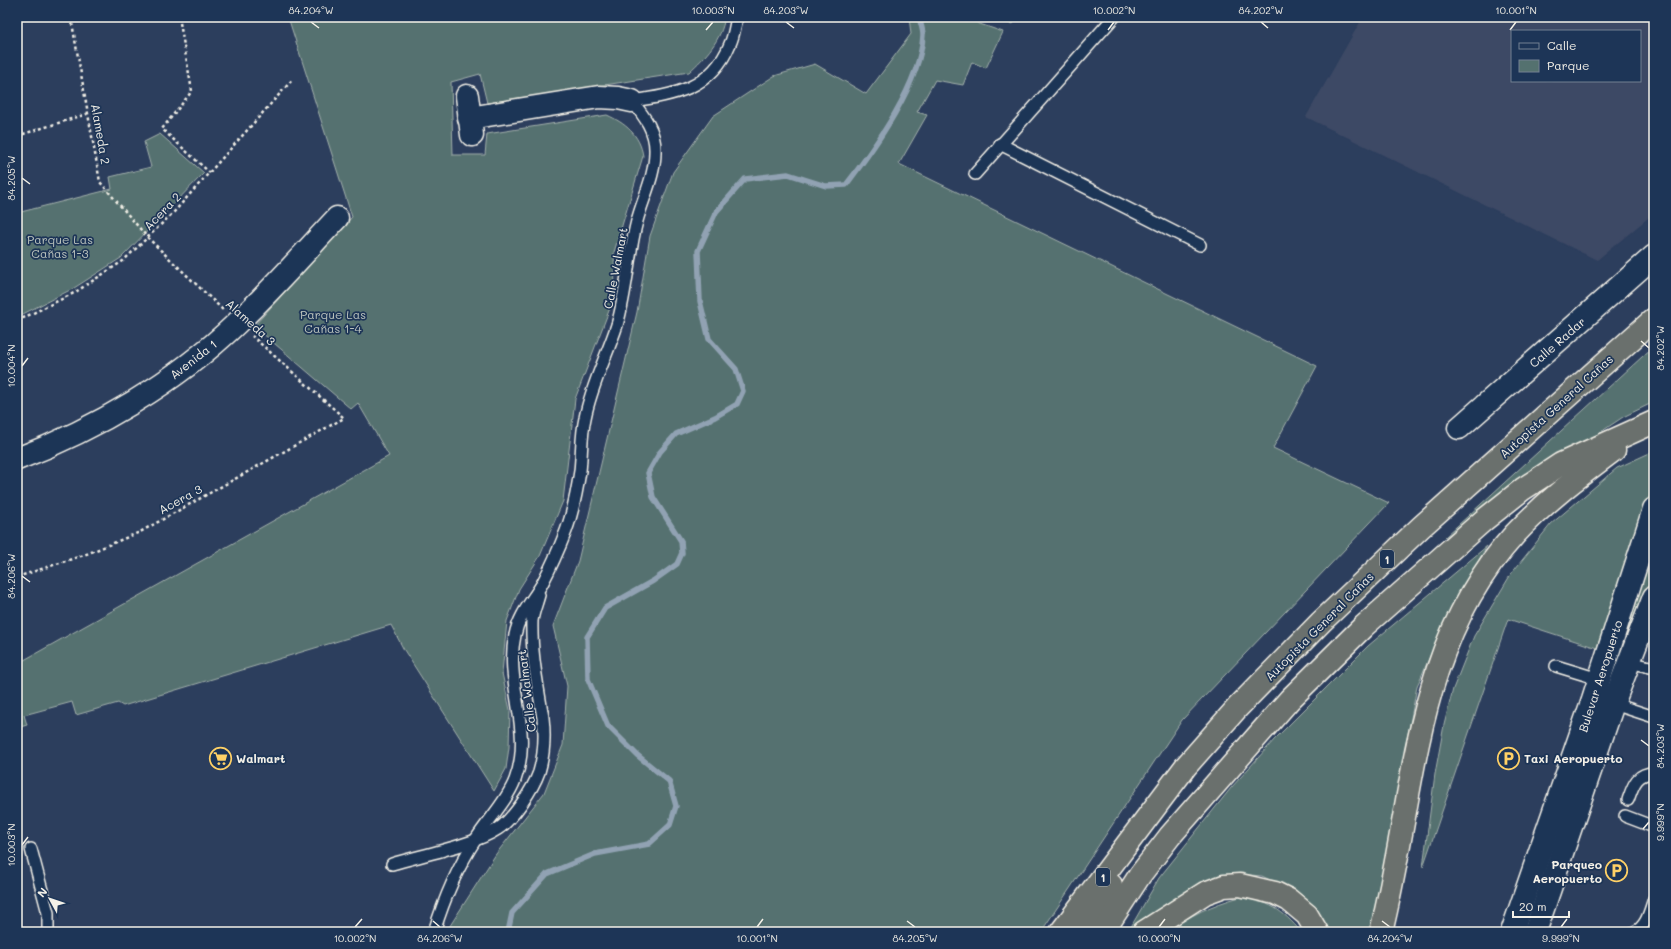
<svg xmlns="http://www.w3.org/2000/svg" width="1671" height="949" viewBox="0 0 1671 949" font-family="Mali,sans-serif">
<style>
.built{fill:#3e4965;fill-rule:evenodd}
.green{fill:#54716f;stroke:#a4b1ac}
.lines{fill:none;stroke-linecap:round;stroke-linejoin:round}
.stream{stroke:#91a2b3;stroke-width:5.5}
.lane-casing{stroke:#f4f1e8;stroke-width:14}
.street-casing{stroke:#f4f1e8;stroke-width:25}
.secondary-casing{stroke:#f4f1e8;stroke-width:25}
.highway-casing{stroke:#f4f1e8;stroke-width:25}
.path{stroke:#f4f1e8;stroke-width:2.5;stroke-dasharray:3 3;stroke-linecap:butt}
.lane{stroke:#1d3557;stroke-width:11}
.street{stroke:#1d3557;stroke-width:22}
.secondary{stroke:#1d3557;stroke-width:22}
.highway{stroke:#6b706d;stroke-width:22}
.ticks{fill:none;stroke:#f4f1e8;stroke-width:1.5}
.labels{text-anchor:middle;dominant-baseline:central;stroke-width:3.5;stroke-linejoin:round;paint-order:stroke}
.shield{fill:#1d3557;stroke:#b4b9bc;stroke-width:1}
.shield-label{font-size:11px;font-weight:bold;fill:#f4f1e8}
.street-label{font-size:12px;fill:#f4f1e8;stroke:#1d3557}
.park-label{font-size:12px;fill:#bcc4be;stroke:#1d3557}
.poi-label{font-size:12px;font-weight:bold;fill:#f4f1e8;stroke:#1d3557;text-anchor:start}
.neatline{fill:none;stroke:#f4f1e8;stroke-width:1.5}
.ticks-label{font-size:10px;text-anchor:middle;fill:#f4f1e8}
</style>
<rect width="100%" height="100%" fill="#2c3e5d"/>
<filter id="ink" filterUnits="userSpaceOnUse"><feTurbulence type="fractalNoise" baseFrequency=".025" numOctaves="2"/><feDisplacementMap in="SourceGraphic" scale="8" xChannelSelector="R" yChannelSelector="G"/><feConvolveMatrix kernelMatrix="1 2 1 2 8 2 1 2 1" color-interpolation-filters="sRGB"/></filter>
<g filter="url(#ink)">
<path class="built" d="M1363,17h291v196l-57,47 -291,-143zM1512,31h128v50h-128z"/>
<g class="green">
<path d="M288,17h437c-4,24 -19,39 -36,55l-202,31 -7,-29 -29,8 2,73h32l2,-21 120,-19c18,8 33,20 36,41l-29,96 1,43 -40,104 -12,102 -23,55 -21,33 -12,32 -5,52 8,37 -1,37 -3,22 -12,22 -90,-141 -13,-25 -268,81 -5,-3 -42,12 -4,-13 -48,13 3,10 -10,3v-64l372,-208 -31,-53 -7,6 -97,-83 98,-109z"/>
<path d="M909,17h70l-2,6 26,9 -17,36 -14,-6 -9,23 -28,-5 -18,32 10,3 -28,49 418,202 -44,82 116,55 -207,217 -141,212h-595l50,-78 48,-61 19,-48 4,-59 -14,-60 25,-65 59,-249 13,-76 23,-64 40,-56 61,-40 41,-12 51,30 45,-60z"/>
<path d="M987,17h29l-3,7z"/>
<path d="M160,134l44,39 -83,85 -47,30 -57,29v-104l95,-24 -2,-12 41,-10 -7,-25z"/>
<path d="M1654,346v56l-31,15 -178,120z"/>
<path d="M1654,451v32l-57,165 -89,-29 -85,248 12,-93 9,-49 9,-36 21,-53 37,-62 40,-50 66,-56z"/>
<path d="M1654,541v39l-27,70 -7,2 -3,-2z"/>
<path d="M1487,546l-36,62 -34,78 -20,107 -16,97 -11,42h-45l-21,-35 -42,-21 -23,-2 -24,7 -46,24 -37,27h-4l31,-54 72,-90 44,-49 93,-93z"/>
<path d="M1240,897c28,4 43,13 61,35h-135c25,-17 45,-27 74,-35z"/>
</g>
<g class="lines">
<path class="stream" d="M508,932l4,-19 35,-39 48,-20 54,-10 21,-19 6,-19 -7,-25 -32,-26 -29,-29 -20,-47 -1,-42 18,-29 48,-27 24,-17 5,-11 -1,-12 -28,-44 -5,-24 12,-21 16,-18 39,-17 22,-13 6,-13 -7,-22 -27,-30 -9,-38 -2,-50 18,-39 29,-33 43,-5 38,12 20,-1c29,-38 75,-102 77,-150 0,-6 -3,-13 -4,-18"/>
<defs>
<g id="lane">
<path d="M632,101c42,-6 80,-12 98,-57 4,-8 5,-18 7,-27"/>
<path d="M1000,144l200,101"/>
<path d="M975,174l139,-157"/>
<path d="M1625,661l29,7"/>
<path d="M1556,666l46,14"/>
<path d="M1611,703l43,14"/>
<path d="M1628,800c5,-14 8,-27 26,-27"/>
<path d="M1625,816l29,11"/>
<path d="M31,849l17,64v19"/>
<path d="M392,864c30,-9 82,-19 106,-35 15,-10 35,-40 41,-57 5,-17 6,-37 4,-54 -5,-32 -12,-64 -11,-97 1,-9 5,-18 7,-26"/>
<path d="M434,932c10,-33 23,-64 42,-93 12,-19 31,-38 39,-59 19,-50 -11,-96 0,-145 4,-20 17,-34 27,-51 9,-17 17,-35 24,-53 7,-19 11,-40 14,-60 2,-18 1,-36 5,-53 6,-32 22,-62 32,-93 10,-34 11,-70 20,-104 6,-23 18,-45 18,-69 1,-21 -11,-36 -23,-51"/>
<path d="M1634,932c13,-5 16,-22 20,-33"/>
</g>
<g id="street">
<path d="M467,96l5,39"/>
<path d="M469,118l130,-21 19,1 14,3"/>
<path d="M1459,428l195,-172"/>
<path d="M17,459c79,-30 159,-77 220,-136 35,-33 67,-70 100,-105"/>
</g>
<g id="secondary">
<path d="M1512,932l81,-233 61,-190"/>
<path d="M1535,932l78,-228 41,-107"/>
</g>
<g id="highway">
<path d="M1061,932l125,-166 52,-59 83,-85 100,-95 233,-208"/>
<path d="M1085,932l26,-47"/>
<path d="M1103,932l37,-57 30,-39 120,-137 74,-73 120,-106 39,-31 38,-25 93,-42"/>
<path d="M1144,932l61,-39 19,-7 16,-1 35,8 14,7 18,15 10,17"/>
<path d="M1381,932c35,-139 31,-285 134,-398 31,-33 63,-57 99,-84"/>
</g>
</defs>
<use href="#lane" class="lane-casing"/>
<use href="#street" class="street-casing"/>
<use href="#secondary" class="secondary-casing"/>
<use href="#highway" class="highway-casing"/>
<g class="path">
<path d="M71,17l29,165 48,56 75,72"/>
<path d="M179,17l13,74 -30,38 48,44"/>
<path d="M17,136l70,-22"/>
<path d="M17,321l57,-28 49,-32 51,-49 119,-133"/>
<path d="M17,577l67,-22 56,-23 204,-114 -92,-82"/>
</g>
<use href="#lane" class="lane"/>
<use href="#street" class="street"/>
<use href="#secondary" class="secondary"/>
<use href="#highway" class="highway"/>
</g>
</g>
<path class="ticks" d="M311,22l8,6M786,22l8,6M1261,22l7,6M706,30l7,-8M1108,30l6,-8M1510,30l6,-8M22,178l8,6M1641,341l8,7M22,366l6,-8M22,576l8,6M1641,740l8,6M1643,829l6,-7M22,845l6,-8M433,921l7,6M907,921l8,6M1382,921l8,6M355,927l7,-8M757,927l6,-8M1159,927l6,-8M1561,927l6,-8"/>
<defs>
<symbol id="supermarket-ring" viewBox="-11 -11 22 22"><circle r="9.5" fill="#1d3557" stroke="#ffd166" stroke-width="1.5"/><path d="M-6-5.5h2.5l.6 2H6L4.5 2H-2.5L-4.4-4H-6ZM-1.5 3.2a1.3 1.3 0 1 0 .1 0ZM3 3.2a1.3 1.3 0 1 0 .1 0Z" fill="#ffd166"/></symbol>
<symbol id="parking-ring" viewBox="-11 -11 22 22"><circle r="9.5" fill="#1d3557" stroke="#ffd166" stroke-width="1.5"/><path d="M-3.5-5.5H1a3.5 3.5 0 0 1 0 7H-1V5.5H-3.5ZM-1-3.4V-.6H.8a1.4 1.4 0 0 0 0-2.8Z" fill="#ffd166"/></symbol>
</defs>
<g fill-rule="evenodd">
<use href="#supermarket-ring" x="208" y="746" width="25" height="25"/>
<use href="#parking-ring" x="1496" y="746" width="25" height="25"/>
<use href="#parking-ring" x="1604" y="858" width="25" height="25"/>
</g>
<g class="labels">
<g class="shield">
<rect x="1380" y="550" width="14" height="18" rx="3"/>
<rect x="1096" y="868" width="14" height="18" rx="3"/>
</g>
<g class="shield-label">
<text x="1387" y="559">1</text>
<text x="1103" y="877">1</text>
</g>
<g class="street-label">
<text transform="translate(101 134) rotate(80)">Alameda 2</text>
<text transform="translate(162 211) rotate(-46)">Acera 2</text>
<text transform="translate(615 268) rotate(-79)">Calle Walmart</text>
<text transform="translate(251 322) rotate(42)">Alameda 3</text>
<text transform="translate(1557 342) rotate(-41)">Calle Radar</text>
<text transform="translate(193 359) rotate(-38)">Avenida 1</text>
<text transform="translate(1556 406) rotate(-42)">Autopista General Cañas</text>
<text transform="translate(180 499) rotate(-29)">Acera 3</text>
<text transform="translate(1319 626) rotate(-45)">Autopista General Cañas</text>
<text transform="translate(1600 676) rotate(-72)">Bulevar Aeropuerto</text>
<text transform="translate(526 691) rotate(-97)">Calle Walmart</text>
</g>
<g class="park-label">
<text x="60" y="239">Parque Las<tspan x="60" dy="14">Cañas 1-3</tspan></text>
<text x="333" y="314">Parque Las<tspan x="333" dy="14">Cañas 1-4</tspan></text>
</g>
<g class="poi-label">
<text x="236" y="758">Walmart</text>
<text x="1524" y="758">Taxi Aeropuerto</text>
<text x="1602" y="864" text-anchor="end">Parqueo<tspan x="1602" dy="14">Aeropuerto</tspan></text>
</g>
</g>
<rect width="1671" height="949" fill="none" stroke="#1d3557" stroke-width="44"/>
<rect x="1511" y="30" width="130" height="52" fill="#1d3557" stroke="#738091"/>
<rect x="1519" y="43" width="20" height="6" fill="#1d3557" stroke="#738091"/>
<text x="1547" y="50" font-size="12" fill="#f4f1e8">Calle</text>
<rect x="1519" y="60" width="20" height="12" fill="#54716f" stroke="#738091"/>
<text x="1547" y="70" font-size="12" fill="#f4f1e8">Parque</text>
<g transform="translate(50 899) rotate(310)" stroke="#1d3557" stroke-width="3" paint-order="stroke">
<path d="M0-3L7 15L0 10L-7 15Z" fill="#f4f1e8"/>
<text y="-6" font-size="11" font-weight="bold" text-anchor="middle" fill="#f4f1e8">N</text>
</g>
<path d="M1513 911v6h56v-6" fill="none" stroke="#f4f1e8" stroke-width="2"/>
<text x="1519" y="911" font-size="12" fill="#f4f1e8" stroke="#1d3557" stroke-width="3" paint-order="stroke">20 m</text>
<rect x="22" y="22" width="1627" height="905" class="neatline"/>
<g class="ticks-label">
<text x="311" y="14">84.204°W</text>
<text x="713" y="14">10.003°N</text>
<text x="786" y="14">84.203°W</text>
<text x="1114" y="14">10.002°N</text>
<text x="1261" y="14">84.202°W</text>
<text x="1516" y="14">10.001°N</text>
<text transform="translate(11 178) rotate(-90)" y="4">84.205°W</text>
<text transform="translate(1660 348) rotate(-90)" y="4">84.202°W</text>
<text transform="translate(11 366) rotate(-90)" y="4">10.004°N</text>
<text transform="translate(11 576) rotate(-90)" y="4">84.206°W</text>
<text transform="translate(1660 746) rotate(-90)" y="4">84.203°W</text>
<text transform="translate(1660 822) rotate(-90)" y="4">9.999°N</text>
<text transform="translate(11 845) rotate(-90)" y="4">10.003°N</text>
<text x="355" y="942">10.002°N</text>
<text x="440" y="942">84.206°W</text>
<text x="757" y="942">10.001°N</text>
<text x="915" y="942">84.205°W</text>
<text x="1159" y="942">10.000°N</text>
<text x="1390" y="942">84.204°W</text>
<text x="1561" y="942">9.999°N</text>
</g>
</svg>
